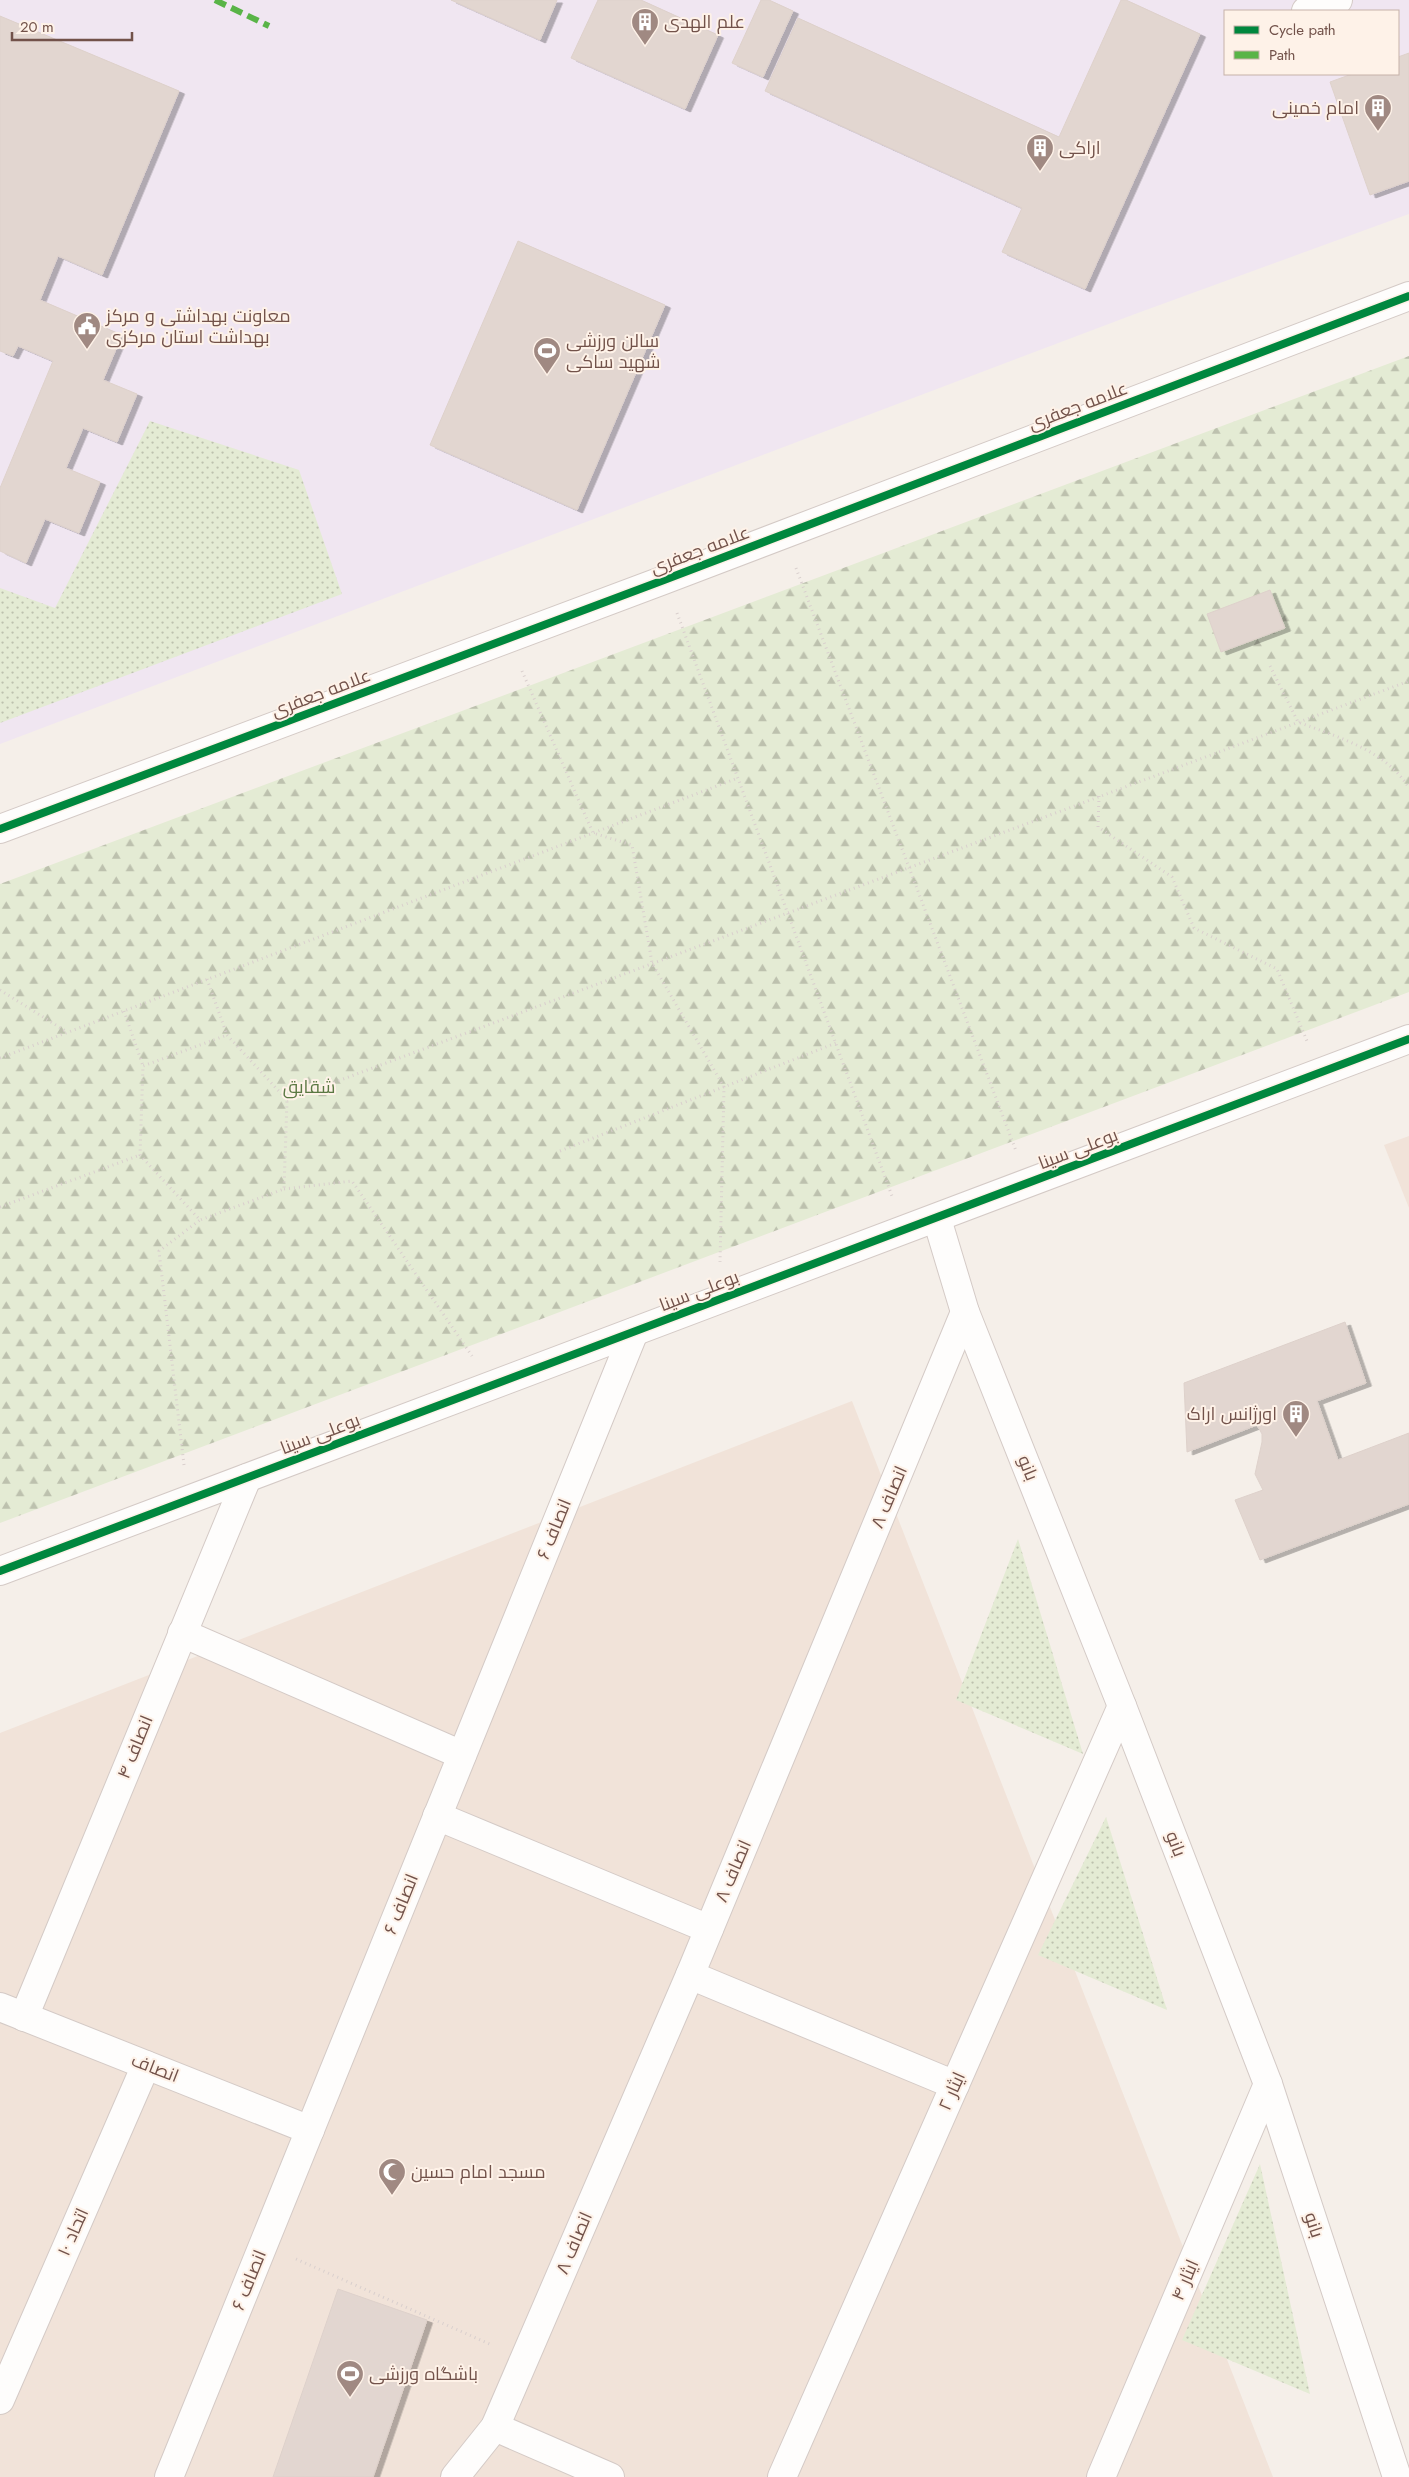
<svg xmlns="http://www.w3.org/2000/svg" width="1409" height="2477" viewBox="0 0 1409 2477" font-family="Jost,Cairo,sans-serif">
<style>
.residential{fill:#f1e3d9}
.education{fill:#f0e6f1;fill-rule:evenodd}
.grass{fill:url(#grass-dots)}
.forest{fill:url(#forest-firs)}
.building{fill:#e2d6d0;stroke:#ded1cb;filter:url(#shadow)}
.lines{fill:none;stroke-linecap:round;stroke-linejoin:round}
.minor-casing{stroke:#d4cac6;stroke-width:30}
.path{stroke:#d9cfcd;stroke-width:3;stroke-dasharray:1 4;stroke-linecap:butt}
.minor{stroke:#fefdfc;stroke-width:28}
.quiet{stroke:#59b447;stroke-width:6;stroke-dasharray:12 6;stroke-linecap:butt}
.cycleway-casing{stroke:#fef2e8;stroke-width:11}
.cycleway{stroke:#00873e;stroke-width:8}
.labels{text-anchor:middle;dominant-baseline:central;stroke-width:4;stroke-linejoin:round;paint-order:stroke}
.poi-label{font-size:18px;fill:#72524a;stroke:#fef2e8;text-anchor:start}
.street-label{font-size:18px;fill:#72524a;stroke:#fef2e8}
.park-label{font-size:18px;fill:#5a7842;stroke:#fef2e8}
</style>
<defs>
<pattern id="grass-dots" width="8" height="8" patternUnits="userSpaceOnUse" patternTransform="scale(1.25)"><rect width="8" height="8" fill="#e4ebd4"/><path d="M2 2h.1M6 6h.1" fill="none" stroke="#bdc1ae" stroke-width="1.8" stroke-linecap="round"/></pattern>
<pattern id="forest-firs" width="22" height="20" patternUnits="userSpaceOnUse" patternTransform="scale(1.25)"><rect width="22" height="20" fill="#e4ebd4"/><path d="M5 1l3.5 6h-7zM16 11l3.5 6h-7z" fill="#bdc1ae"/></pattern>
<filter id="shadow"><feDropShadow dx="5.5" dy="3" stdDeviation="0" flood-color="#0004"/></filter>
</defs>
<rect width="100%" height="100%" fill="#f5efe9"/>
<g class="residential">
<path d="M1409,1136v72l-25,-63z"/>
<path d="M852,1401l421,1076h-1273v-744z"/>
</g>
<path class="education" d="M0,0h1409v214l-274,100 -1135,430zM1225,11h173v63h-173z"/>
<g class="grass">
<path d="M150,421l149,49 43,124 -342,129v-135l55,20z"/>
<path d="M1018,1539l65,215 -127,-54z"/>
<path d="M1106,1817l61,193 -129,-55z"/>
<path d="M1260,2164l50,230 -128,-54z"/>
</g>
<path class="forest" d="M1409,356v636l-1409,531v-639z"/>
<g class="building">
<path d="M451,0h106l-17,40z"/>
<path d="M598,0h43l77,35 -33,74 -114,-51z"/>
<path d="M761,0h8l24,11 -30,66 -31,-14z"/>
<path d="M1121,0h5l74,34 -115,255 -83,-37 20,-44 -257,-117 33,-73 261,119z"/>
<path d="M0,16l179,75 -77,184 -44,-19 -18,44 82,35 -19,45 34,14 -20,48 -34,-14 -17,40 34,14 -21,51 -34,-14 -19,44 -26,-12v-63l53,-127 -35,-15 -5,10 -13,-5z"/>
<path d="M1409,53v128l-39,14 -40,-113 22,-8h46v-17z"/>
<path d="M518,241l147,64 -88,205 -147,-65z"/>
<path d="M1270,590l15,38 -64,24 -14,-38z"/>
<path d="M1345,1322l21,61 -49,18 21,59 71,-27v71l-149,56 -25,-60 28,-10 -8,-16 7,-32v-8l-5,-9 -70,27 -3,-69z"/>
<path d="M338,2289l89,31 -54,157h-100z"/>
</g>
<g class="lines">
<defs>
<g id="minor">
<path d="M1306,11l32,-11"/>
<path d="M0,829l664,-249 745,-284"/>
<path d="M937,1219l28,93 157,394 146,378 129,393"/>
<path d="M0,1571l1409,-532"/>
<path d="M182,1633l280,122"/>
<path d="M437,1816l272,113"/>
<path d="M690,1975l265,110"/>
<path d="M0,2007l310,123"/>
<path d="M24,2017l223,-539"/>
<path d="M0,2400l146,-335"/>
<path d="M495,2427l115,50"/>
<path d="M169,2477l465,-1145"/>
<path d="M455,2477l40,-50 195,-452 275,-663"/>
<path d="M782,2477l340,-771"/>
<path d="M1101,2477l167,-393"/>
</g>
</defs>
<use href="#minor" class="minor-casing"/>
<g class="path">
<path d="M796,568l220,583"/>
<path d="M677,613l215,583"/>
<path d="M1270,666l28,56c39,15 88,28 111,66"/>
<path d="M522,671l71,162 39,12 20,118 72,124 -4,175"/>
<path d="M1099,796l-1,31 74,50 22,51 83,41 30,72"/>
<path d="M207,979l20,56"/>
<path d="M0,990l67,42"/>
<path d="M124,1011l19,55"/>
<path d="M227,1035l60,65 -3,89 -84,31 -60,-65 3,-89z"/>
<path d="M0,1058l738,-280"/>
<path d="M287,1100l1122,-419"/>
<path d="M560,1151l276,-108"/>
<path d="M284,1189l68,-8 120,175"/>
<path d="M0,1207l140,-52"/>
<path d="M184,1465l-25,-214 41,-31"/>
<path d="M296,2259l196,86"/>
</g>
<use href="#minor" class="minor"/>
<path class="quiet" d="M215,0l54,26"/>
<defs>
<g id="cycleway">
<path d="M0,829l664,-249 745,-284"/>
<path d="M0,1571l1409,-532"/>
</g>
</defs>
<use href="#cycleway" class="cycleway-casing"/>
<use href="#cycleway" class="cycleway"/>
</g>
<defs>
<symbol id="building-pin" viewBox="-11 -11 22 30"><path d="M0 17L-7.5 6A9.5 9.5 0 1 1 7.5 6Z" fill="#a08982" stroke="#fef2e8"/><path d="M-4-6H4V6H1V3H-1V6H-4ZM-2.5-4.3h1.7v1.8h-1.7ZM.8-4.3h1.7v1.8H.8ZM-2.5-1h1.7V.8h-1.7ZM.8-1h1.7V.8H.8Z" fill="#fff"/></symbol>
<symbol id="civic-pin" viewBox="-11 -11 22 30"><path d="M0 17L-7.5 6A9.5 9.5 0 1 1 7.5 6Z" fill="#a08982" stroke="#fef2e8"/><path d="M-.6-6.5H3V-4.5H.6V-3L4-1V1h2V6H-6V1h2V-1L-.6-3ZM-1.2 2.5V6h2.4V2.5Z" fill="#fff"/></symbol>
<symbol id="stadium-pin" viewBox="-11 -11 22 30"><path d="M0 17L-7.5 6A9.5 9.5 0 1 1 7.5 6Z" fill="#a08982" stroke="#fef2e8"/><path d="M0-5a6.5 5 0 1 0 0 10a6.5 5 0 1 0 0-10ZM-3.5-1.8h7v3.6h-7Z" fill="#fff"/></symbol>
<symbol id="mosque-pin" viewBox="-11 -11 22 30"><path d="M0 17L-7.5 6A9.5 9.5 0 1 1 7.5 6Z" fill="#a08982" stroke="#fef2e8"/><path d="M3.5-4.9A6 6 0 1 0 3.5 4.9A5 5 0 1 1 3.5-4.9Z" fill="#fff"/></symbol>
</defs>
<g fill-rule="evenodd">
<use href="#building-pin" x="629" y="6" width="32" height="43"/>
<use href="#building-pin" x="1362" y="92" width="32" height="43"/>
<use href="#building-pin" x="1024" y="132" width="32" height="43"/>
<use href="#civic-pin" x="71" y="310" width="32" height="43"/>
<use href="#stadium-pin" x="531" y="335" width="32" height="43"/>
<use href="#building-pin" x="1280" y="1398" width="32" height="43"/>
<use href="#mosque-pin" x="376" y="2156" width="32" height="43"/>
<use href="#stadium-pin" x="334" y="2358" width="32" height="43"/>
</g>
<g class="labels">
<g class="poi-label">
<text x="664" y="22">علم الهدی</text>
<text x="1359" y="108" text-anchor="end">امام خمینی</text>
<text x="1059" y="148">اراکی</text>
<text x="106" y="316">معاونت بهداشتی و مرکز<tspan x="106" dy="21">بهداشت استان مرکزی</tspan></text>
<text x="566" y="341">سالن ورزشی<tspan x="566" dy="21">شهید ساکی</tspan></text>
<text x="1277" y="1414" text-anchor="end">اورژانس اراک</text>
<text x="411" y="2172">مسجد امام حسین</text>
<text x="369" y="2374">باشگاه ورزشی</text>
</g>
<g class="street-label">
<text transform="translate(1078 406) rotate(-21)">علامه جعفری</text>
<text transform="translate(700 550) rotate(-21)">علامه جعفری</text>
<text transform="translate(321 693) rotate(-21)">علامه جعفری</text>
<text transform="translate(1078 1149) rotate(-21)">بوعلی سینا</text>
<text transform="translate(699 1291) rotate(-21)">بوعلی سینا</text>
<text transform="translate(320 1434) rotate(-21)">بوعلی سینا</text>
<text transform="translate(1028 1468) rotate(68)">بانو</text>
<text transform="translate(889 1497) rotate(-67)">انصاف ۸</text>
<text transform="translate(554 1529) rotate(-68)">انصاف ۶</text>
<text transform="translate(135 1747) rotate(-68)">انصاف ۴</text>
<text transform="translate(1176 1844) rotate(69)">بانو</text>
<text transform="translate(733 1871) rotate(-67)">انصاف ۸</text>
<text transform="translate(401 1904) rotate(-68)">انصاف ۶</text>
<text transform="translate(155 2068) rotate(21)">انصاف</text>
<text transform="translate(952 2091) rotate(-66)">ایثار ۲</text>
<text transform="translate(1314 2225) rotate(72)">بانو</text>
<text transform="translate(73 2232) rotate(-66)">اتحاد ۱۰</text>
<text transform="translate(574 2243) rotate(-67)">انصاف ۸</text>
<text transform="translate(249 2280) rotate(-68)">انصاف ۶</text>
<text transform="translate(1185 2280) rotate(-67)">ایثار ۴</text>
</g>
<g class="park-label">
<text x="309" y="1087">شقایق</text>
</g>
</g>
<rect x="1224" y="10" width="175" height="65" fill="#fef2e8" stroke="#c6b2a9"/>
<rect x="1234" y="26" width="25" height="8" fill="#00873e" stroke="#c6b2a9"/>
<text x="1269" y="35" font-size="15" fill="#72524a">Cycle path</text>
<rect x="1234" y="51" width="25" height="8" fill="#59b447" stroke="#c6b2a9"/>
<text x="1269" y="60" font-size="15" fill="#72524a">Path</text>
<path d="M12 32v8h120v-8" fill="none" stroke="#72524a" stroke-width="2.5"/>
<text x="20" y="32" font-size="15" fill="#72524a" stroke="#fef2e8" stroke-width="4" paint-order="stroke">20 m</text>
</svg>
